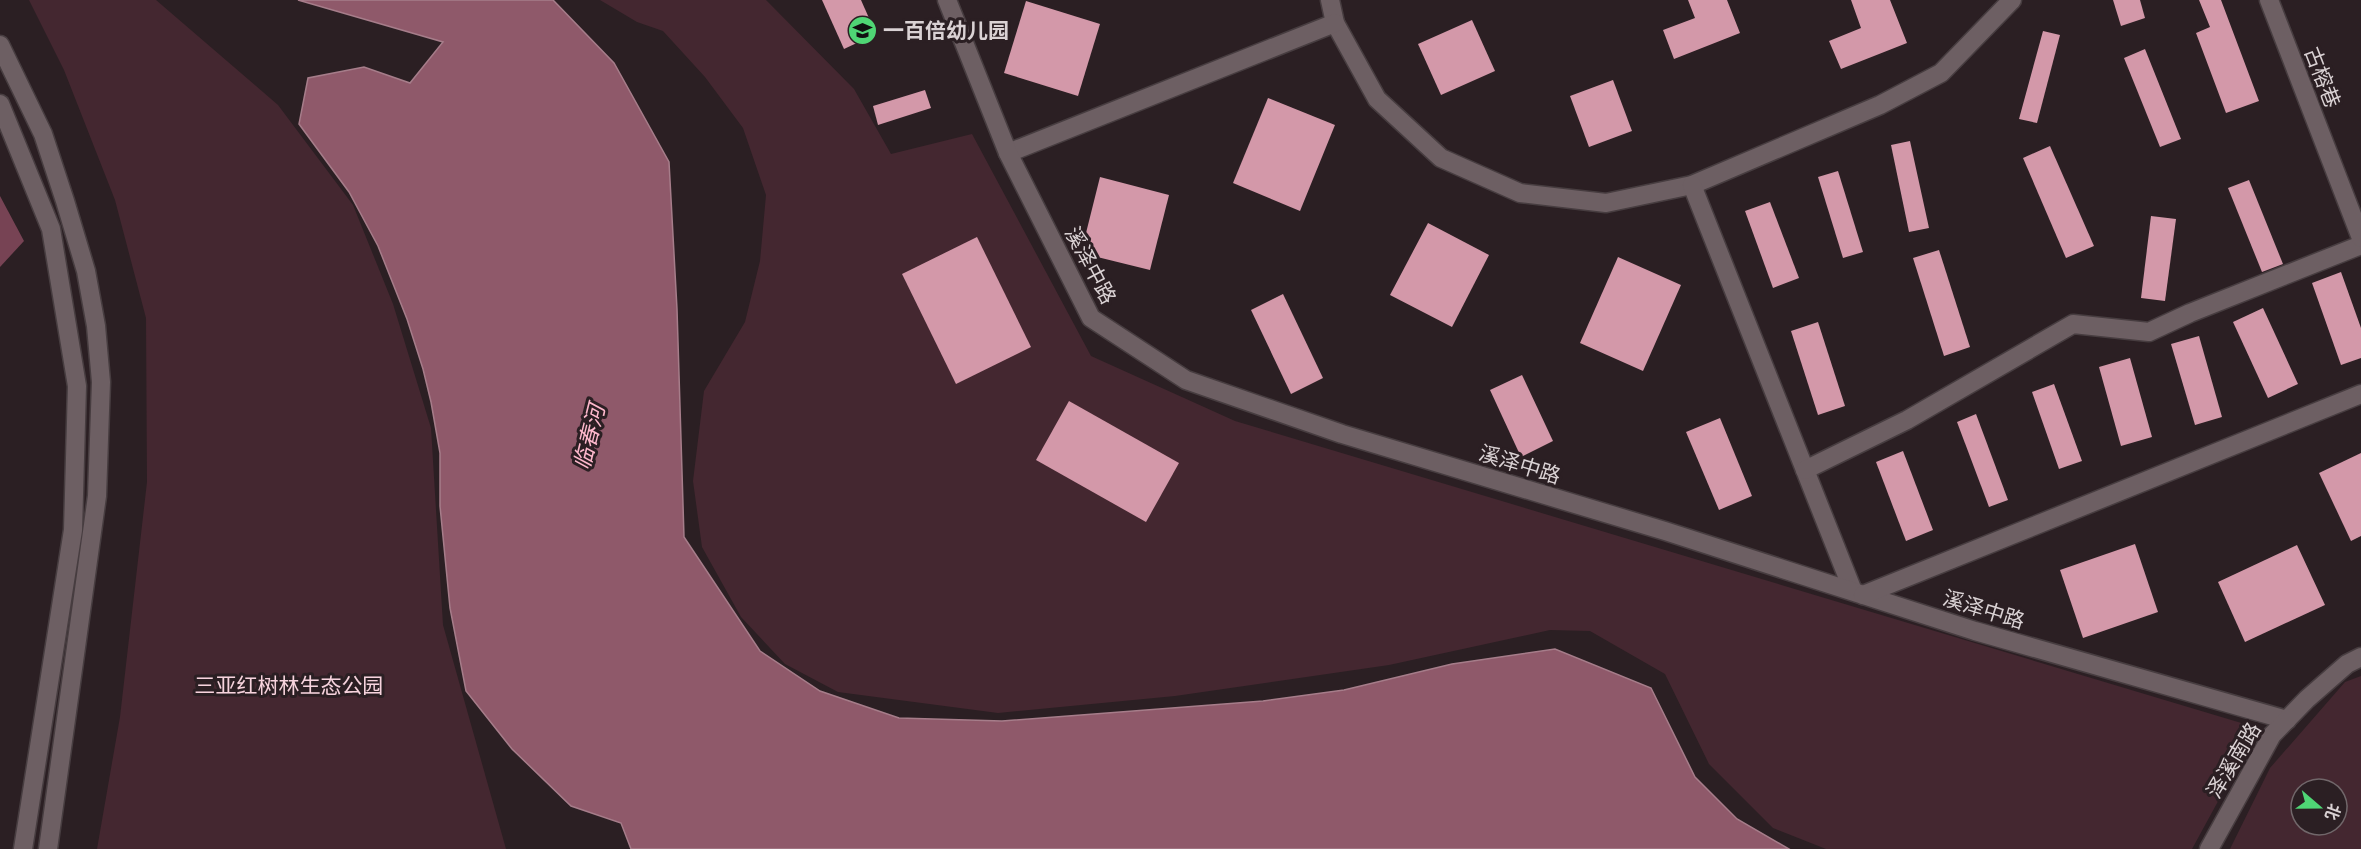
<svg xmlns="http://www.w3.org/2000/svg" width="2361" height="849" viewBox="0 0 2361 849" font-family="Mulish,'Noto Sans SC',sans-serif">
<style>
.green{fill:#442730;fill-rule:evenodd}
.forest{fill:#774354}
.water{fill:#8f596a;stroke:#a67d8a;stroke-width:1.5}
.building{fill:#d398a9}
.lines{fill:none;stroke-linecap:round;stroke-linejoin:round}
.street-casing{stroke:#473d40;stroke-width:21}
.secondary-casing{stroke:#473d40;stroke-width:21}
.street{stroke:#6d5f63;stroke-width:18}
.secondary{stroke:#6d5f63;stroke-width:18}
.labels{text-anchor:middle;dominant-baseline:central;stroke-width:6;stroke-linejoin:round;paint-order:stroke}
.poi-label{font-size:21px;font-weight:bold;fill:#dad2d4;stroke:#2b1f23;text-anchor:start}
.street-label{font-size:21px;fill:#dad2d4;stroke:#2b1f23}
.park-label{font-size:21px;fill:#f7d3dd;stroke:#2b1f23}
.water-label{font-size:22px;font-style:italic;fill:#fdb8cc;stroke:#2b1f23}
</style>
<rect width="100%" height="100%" fill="#2b1f23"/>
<g class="green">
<path d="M29,0h127l122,105 75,100 40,99 38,124 12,197 63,224h-409l23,-132 27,-235 -1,-164 -31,-118 -51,-130z"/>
<path d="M600,0h166l88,89 37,65 81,-20 119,222 144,65 1023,307 -66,121h-366l-53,-21 -64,-64 -44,-90 -75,-43 -40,-1 -161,35 -214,31 -177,17 -160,-21 -53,-28 -44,-47 -39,-70 -9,-66 11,-90 41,-69 15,-61 6,-66 -23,-67 -38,-51 -42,-46 -26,-9z"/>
<path d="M2361,676v173h-131l40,-81 75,-86zM2301,789h36v36h-36z"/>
</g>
<path class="forest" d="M0,196l24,45 -24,26z"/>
<path class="water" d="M298,0h255l61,63 55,99 8,147 7,228 76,114 60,40 79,27 103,3 261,-20 81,-11 108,-26 103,-15 96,39 44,89 42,42 52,30h-1158l-10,-26 -50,-17 -59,-57 -46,-58 -16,-83 -10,-102v-53l-9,-51 -8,-33 -16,-50 -29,-73 -29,-54 -50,-68 9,-46 56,-11 46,16 33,-41z"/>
<g class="building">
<path d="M822,0h39l15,34 -32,15z"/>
<path d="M1688,0h39l13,33 -66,26 -11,-29 32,-12z"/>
<path d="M1851,0h39l17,43 -66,26 -12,-28 32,-13z"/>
<path d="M2113,0h27l5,18 -24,8z"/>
<path d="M2199,0h22l38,101 -33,12 -30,-80 14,-6z"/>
<path d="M1026,1l74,23 -22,72 -74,-23z"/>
<path d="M1472,20l23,51 -54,24 -23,-51z"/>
<path d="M2043,31l17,4 -23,88 -18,-4z"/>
<path d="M2145,49l36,90 -21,8 -36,-89z"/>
<path d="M1613,80l19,51 -43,16 -19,-51z"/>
<path d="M925,90l6,18 -53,17 -5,-19z"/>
<path d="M1268,98l67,27 -35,86 -67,-28z"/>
<path d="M1910,141l19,87 -20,4 -18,-87z"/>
<path d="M2050,146l44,100 -28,12 -43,-100z"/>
<path d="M1838,171l25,81 -20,6 -25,-81z"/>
<path d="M1100,177l69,18 -19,75 -69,-17z"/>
<path d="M2249,180l34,84 -21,8 -34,-84z"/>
<path d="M1770,202l29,76 -26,10 -28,-77z"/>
<path d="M2151,216l25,3 -11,82 -24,-3z"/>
<path d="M1428,223l61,32 -37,72 -62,-32z"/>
<path d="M977,237l54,110 -75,37 -54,-110z"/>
<path d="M1939,250l31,97 -26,9 -31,-98z"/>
<path d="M1618,257l63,28 -38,86 -63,-28z"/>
<path d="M2341,272l20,56v30l-20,7 -29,-82z"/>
<path d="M1283,294l40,84 -32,16 -40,-84z"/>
<path d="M2263,308l35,76 -30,14 -35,-76z"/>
<path d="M1818,322l27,84 -27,9 -27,-84z"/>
<path d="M2199,336l23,81 -27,8 -24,-81z"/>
<path d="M2130,358l22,79 -31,9 -22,-79z"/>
<path d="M1522,375l31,66 -32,16 -31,-67z"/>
<path d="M2054,384l28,77 -23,8 -27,-77z"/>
<path d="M1069,401l110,62 -33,59 -110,-62z"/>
<path d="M1976,414l32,86 -19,7 -32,-85z"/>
<path d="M1720,418l32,78 -33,14 -33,-78z"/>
<path d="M1903,451l30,79 -27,11 -30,-79z"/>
<path d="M2361,453v83l-10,5 -32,-68z"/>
<path d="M2135,544l23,68 -75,26 -23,-68z"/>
<path d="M2297,545l28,60 -80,37 -27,-60z"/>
</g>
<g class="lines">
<defs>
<g id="street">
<path d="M1330,0l5,23 42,76 64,59 79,35 86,10 86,-18 188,-80 61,-32 71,-73"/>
<path d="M1008,153l327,-130"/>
<path d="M1692,185l161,406"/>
<path d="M1805,470l102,-50 166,-96 76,8 41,-19 171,-68"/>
</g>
<g id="secondary">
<path d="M947,0l61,153 83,165 95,62 156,54 323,97 310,100 312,89"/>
<path d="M2269,0l92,238"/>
<path d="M0,45l43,89 22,67 21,70 10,55 5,56 -4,114 -49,353"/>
<path d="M0,104l51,125 26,157 -4,144 -50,319"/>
<path d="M1863,595l498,-201"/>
<path d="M2209,849l63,-114 35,-36 40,-35 14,-7"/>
</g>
</defs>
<use href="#street" class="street-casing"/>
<use href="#secondary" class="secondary-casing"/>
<use href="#street" class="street"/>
<use href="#secondary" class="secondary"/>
</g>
<defs>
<symbol id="school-disc" viewBox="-11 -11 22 22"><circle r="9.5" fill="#4fd675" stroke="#2b1f23"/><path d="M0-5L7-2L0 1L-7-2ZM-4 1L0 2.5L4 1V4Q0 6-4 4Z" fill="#111"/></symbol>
</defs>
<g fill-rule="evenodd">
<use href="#school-disc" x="846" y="14" width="33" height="33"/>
</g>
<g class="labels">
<g class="poi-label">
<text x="883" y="30">一百倍幼儿园</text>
</g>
<g class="street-label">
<text transform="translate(2323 77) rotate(69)">古榕巷</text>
<text transform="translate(1091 265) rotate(62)">溪泽中路</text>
<text transform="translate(1520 464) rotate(17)">溪泽中路</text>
<text transform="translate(1984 609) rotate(17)">溪泽中路</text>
<text transform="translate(2233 760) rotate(-59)">泽溪南路</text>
</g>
<g class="park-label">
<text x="289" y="685">三亚红树林生态公园</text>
</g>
<g class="water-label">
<text transform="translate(589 437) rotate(-76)">临春河</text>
</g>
</g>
<g transform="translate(2319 807) rotate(110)"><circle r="28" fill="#2b1f23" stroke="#71676a" stroke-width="1.5"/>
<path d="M0-4.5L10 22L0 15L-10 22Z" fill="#4fd675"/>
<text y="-9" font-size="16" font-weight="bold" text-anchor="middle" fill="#dad2d4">北</text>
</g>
</svg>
